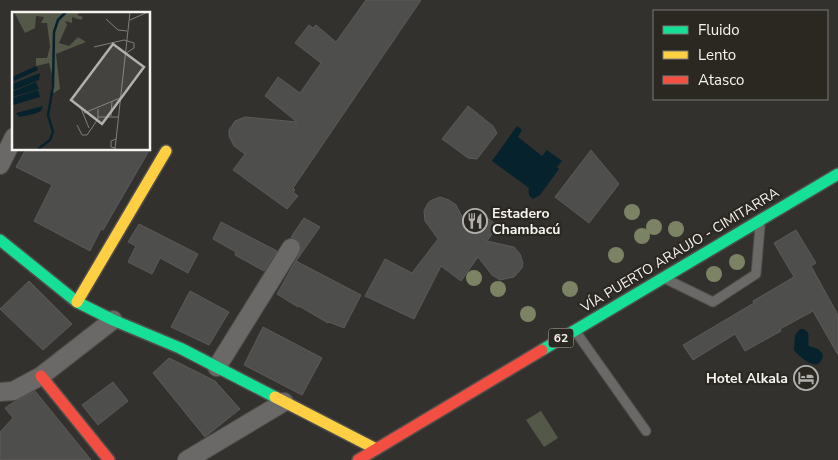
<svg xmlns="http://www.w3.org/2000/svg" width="838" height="460" viewBox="0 0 838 460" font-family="'Nunito Sans',sans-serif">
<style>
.green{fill:#545848}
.water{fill:#05222d}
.building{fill:#4e4e4d;stroke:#5c5a5a}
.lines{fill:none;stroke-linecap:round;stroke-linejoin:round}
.lane-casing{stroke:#4f4e4a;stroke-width:11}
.street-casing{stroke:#4f4e4a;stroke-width:20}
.fast-casing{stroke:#4f4e4a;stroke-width:14}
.slow-casing{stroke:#4f4e4a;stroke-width:14}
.jam-casing{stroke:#4f4e4a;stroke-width:14}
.lane{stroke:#6a6967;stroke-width:9}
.street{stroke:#6a6967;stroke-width:18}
.fast{stroke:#16e098;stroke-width:11}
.slow{stroke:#ffcf43;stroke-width:11}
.jam{stroke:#f24e42;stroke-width:11}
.tree{fill:#7c8364}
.labels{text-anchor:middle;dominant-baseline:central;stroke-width:4.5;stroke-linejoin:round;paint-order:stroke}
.shield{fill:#2b2822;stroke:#b8b7b2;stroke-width:1}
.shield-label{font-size:12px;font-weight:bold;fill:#f5f4ef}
.poi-label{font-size:14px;font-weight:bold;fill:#f5f4ef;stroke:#2b2822;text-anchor:start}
.street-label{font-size:14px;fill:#f5f4ef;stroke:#2b2822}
.inset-river{fill:none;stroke:#05222d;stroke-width:2.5}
.inset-road{fill:none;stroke:#817f7b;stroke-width:1}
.view{fill:#b1b0ab;fill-opacity:0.15;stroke:#b1b0ab;stroke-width:2.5}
.inset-edge{fill:none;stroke:#f5f4ef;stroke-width:2.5}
</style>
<rect width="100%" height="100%" fill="#33312e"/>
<path class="green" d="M541,411l17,27 -14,9 -18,-27z"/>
<g class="water">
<path d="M517,126l5,4 -4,7 24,19 5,-6 15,11 -5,6 2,2 -19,26 -7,4c-5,-3 -5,-6 -4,-11l-37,-27z"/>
<path d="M800,329h3c9,4 4,10 6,17l9,3 5,5c-2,21 -22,5 -29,-4l1,-15z"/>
</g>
<g class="building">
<path d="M366,0h55l-128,188 2,2 -2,2 5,4 -11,13 -54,-39 12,-16 -11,-8 -5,-10v-6l6,-9 10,-4 52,5 -32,-26 13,-19 22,16 21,-30 -26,-20 14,-18 4,3 3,-3 20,17z"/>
<path d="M468,106l25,20 4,7 -20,26 -9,-1 -26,-19z"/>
<path d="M26,149h124l-47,81 -2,-1 -11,22 -56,-30 18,-36 -36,-18z"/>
<path d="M591,150l28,34 -30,39 -34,-26z"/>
<path d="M440,197l9,3 7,5 11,21 11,-15 20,15 -11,15 27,6 6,7 3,9 -1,5 -8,9 -14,3 -8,-5 -14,-18 -17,24 -20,-15 -27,53 -49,-23 20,-37 27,14 26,-34 -13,-18 -1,-10 4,-8 4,-3z"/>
<path d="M304,218l16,9 -24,34 65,34 -17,33 -15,-6 -1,1 -29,-17 -1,1 -21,-13 23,-41 2,-5 -2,-5 -4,-4 -5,-2z"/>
<path d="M221,222l56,29 -13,20 -29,-16 1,-3 -23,-13z"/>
<path d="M139,224l59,30 -10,19 -28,-15 -8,16 -24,-12 8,-16 -8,-4z"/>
<path d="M796,230l20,33 -5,3 27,49v40l-25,-44 -33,18 1,2 -36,20 -10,-17 -42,26 -10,-15 71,-42 -1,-2 41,-24 -20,-34z"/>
<path d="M29,281l43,43 -29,26 -43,-41z"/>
<path d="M190,291l39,21 -20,33 -38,-18z"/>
<path d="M263,327l59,31 -20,37 -58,-30z"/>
<path d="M169,358l46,23 25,28 -35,28 -52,-64z"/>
<path d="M113,382l15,19 -30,24 -16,-20z"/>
<path d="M35,391l56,69h-91v-28l13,-14 -8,-10 9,-6z"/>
</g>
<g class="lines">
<defs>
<g id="lane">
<path d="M668,280l45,22 43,-28 4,-48"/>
<path d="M576,332l70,99"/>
</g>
<g id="street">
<path d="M0,165l14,-28"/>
<path d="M217,367l74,-119"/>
<path d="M0,392l13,-1 28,-15 72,-56"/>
<path d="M187,460l97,-58"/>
</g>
<g id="fast">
<path d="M0,240l77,62 36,18 67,28 95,49"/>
<path d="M542,350l296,-176"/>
</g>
<g id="slow">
<path d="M77,302l89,-151"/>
<path d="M275,397l101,52"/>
</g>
<g id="jam">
<path d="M41,376l68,84"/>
<path d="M358,460l184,-110"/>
</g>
</defs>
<use href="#lane" class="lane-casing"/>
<use href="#street" class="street-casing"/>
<use href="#fast" class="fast-casing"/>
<use href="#slow" class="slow-casing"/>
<use href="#jam" class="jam-casing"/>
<use href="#lane" class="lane"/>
<use href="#street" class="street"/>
<use href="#fast" class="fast"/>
<use href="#slow" class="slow"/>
<use href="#jam" class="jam"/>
</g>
<g class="tree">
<circle cx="632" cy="212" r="8"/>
<circle cx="654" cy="227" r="8"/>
<circle cx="676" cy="229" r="8"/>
<circle cx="642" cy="236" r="8"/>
<circle cx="616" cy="255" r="8"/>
<circle cx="737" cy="262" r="8"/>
<circle cx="714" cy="274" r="8"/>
<circle cx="474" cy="278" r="8"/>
<circle cx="498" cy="289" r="8"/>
<circle cx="570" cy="289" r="8"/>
<circle cx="528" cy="314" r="8"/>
</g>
<defs>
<symbol id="restaurant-ring" viewBox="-11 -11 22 22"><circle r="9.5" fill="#2b2822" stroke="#b1b0ab" stroke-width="1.5"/><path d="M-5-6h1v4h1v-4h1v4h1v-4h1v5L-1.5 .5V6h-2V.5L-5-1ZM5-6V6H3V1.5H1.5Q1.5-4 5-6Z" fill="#b1b0ab"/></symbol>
<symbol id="hotel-ring" viewBox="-11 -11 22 22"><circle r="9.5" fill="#2b2822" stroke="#b1b0ab" stroke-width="1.5"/><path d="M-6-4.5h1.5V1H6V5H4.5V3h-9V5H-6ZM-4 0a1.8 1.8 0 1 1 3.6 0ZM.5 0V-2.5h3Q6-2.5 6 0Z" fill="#b1b0ab"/></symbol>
</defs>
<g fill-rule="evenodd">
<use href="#restaurant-ring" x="461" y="207" width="28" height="28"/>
<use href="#hotel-ring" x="792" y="364" width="28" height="28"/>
</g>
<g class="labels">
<rect class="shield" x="548.5" y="328.5" width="25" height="19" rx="4"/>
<g class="shield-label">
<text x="561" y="338">62</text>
</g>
<g class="poi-label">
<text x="492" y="213">Estadero<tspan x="492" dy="16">Chambacú</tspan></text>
<text x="788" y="378" text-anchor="end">Hotel Alkala</text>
</g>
<g class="street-label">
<text transform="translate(680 250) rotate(-31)">VÍA PUERTO ARAUJO - CIMITARRA</text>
</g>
</g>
<g transform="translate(12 12)">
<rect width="138" height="138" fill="#33312e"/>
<path d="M2,0h66l-3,3 6,2 -2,3 -9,-3v6l-7,-2 2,4 -8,18 10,3 9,-9 8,5 -30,12 4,35 -6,4 -3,-3 2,-12 -4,-15 -13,3v-8h11l3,-11 -3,-24h-6l3,-6 -8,-1 -1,12 -10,5z" fill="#545848"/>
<path d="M24,54l2,4 -26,12v-5zM28,61l-1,7 -27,11v-7zM24,70l3,7 -27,8v-5zM26,78l2,7 -27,8 -1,-7zM31,94l-2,5 -7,3 -15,3 -3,-4z" fill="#05222d"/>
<path class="inset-river" d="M26,137l12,-9 3,-8 -5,-17 5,-29 1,-54 4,-12 8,-8"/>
<path class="inset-road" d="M94,7l12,11 9,1M118,8l18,-8M82,35l30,-7 10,3v5l-8,5M68,94l9,22M72,101l36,-15M99,104l1,-15M86,105h20M65,113l5,10h5l11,-16v-10M103,136l-4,-1v-6l5,-2M103,137l15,-137"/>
<path class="view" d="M101,32l31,23 -42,57 -31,-24z"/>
<rect width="138" height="138" class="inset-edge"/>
</g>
<rect x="653" y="10" width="175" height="90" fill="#2b2822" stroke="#7c7a74"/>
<rect x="663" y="26" width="25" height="8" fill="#16e098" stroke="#7c7a74"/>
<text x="698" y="35" font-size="15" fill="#f5f4ef">Fluido</text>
<rect x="663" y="51" width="25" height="8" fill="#ffcf43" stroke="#7c7a74"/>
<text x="698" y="60" font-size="15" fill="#f5f4ef">Lento</text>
<rect x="663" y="76" width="25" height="8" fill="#f24e42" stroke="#7c7a74"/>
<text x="698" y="85" font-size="15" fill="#f5f4ef">Atasco</text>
</svg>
